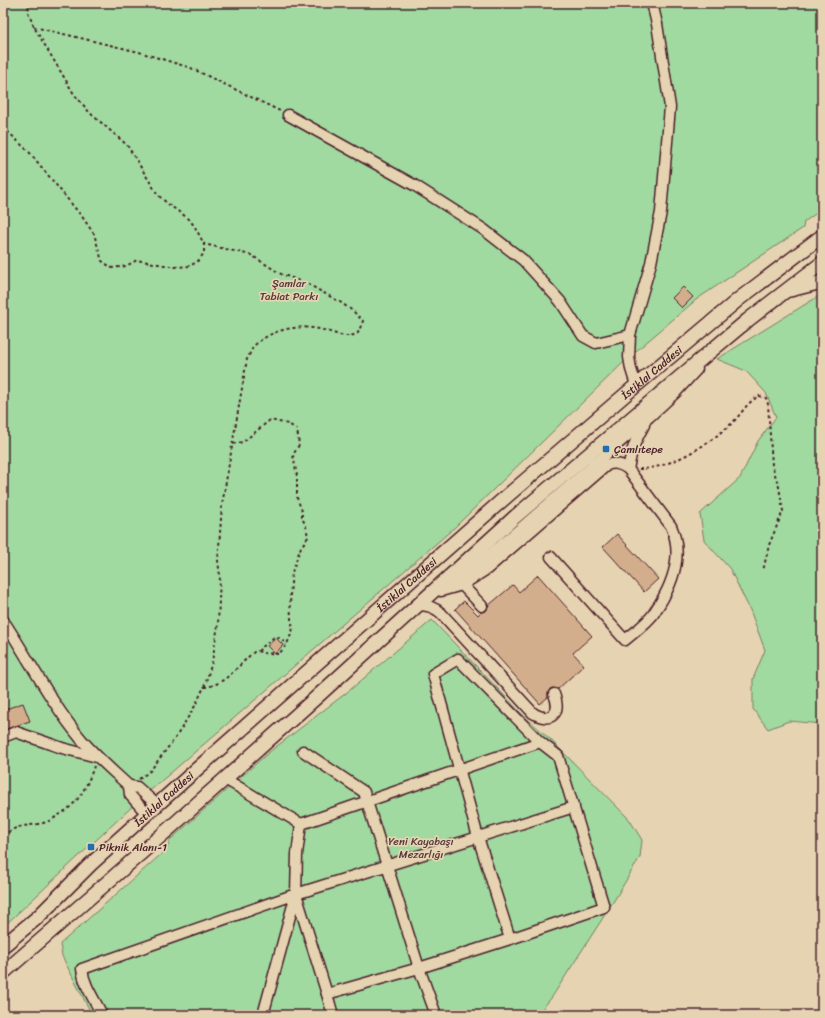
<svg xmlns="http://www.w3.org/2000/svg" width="825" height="1018" viewBox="0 0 825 1018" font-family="Sriracha,sans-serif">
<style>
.green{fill:#a0daa0;stroke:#757c66}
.building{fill:#d3ae8d;stroke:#4a1f2b}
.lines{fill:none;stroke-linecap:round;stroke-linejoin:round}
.minor-casing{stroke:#4a1f2b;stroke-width:13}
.major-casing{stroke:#4a1f2b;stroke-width:16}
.path{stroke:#4a1f2b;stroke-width:2;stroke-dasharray:3 3;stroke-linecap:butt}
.minor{stroke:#e6d3b1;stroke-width:10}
.major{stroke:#e6d3b1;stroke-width:13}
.poi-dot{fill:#1f6fb2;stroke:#e6d3b1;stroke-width:1.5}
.labels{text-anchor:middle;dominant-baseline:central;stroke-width:3.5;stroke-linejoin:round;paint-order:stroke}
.park-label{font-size:11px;fill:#573b3d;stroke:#e6d3b1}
.street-label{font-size:11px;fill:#4a1f2b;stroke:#e6d3b1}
.poi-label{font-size:11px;fill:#4a1f2b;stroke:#e6d3b1;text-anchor:start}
</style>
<rect width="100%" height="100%" fill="#e6d3b1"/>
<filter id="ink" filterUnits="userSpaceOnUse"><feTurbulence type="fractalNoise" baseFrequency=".025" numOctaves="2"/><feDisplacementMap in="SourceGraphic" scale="8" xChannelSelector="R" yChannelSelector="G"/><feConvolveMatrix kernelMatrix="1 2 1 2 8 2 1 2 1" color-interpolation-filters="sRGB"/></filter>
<g filter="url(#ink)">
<g class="green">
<path d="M3,3h819v206l-18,13 -1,6 -106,71 -68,58 -175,171 -317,274 -134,125z"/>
<path d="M822,294v430l-33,-3 -21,8 -15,-20v-30l12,-29 -15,-40 -20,-41 -26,-29 -4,-26 40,-36 18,-37 18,-24 -10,-24 -20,-22 -29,-12z"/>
<path d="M432,620l90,94 29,26 78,79 13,21 -2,17 -25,42 -63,98 -15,18h-445l-30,-59 -2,-12 107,-95 3,-9 98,-87 82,-63z"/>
</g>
<g class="building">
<path d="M683,287l10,10 -11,11 -10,-10z"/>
<path d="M617,534l41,45 -14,13 -41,-45z"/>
<path d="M538,575l54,61 -19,17 11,12 -26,24 -6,-1 -2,1 -2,4v4l-8,7 -85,-95 9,-8 14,14 3,-3 5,-1 2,-5 25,-21 6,7z"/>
<path d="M276,638l7,7 -8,9 -8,-8z"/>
<path d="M23,703l7,18 -27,9v-20z"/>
</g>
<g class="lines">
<defs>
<g id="minor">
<path d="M288,115l126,70 69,44 40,31 37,41 23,35 13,7 34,-8"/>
<path d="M636,385l-5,-16 -2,-12 1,-22 21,-72 10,-51 9,-105 -13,-83 -5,-21"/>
<path d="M628,469c4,-20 6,-26 16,-44"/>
<path d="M462,585l20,21"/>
<path d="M447,587l39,-29 163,-141 26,-24 22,-24"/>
<path d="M441,591l21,-6 25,-16 120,-104c8,-3 14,-1 21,4l43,57c12,27 3,55 -12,79 -3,4 -5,9 -8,12 -8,9 -17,16 -26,23l-74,-83"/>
<path d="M419,605c9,0 15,2 22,8l92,100c18,11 29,0 21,-19"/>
<path d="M3,620c26,39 48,83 78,119 15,18 32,32 48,47"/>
<path d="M3,737l13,-5 46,16 35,9"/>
<path d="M303,751l61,41 55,176 17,47"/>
<path d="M225,779l76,45 -4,30 -1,40 -33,121"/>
<path d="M147,814l-17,-19 -1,-9 8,1 20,18"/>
<path d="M301,824l239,-82"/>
<path d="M510,939l94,-32 -46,-151 -18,-14 -82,-83 -25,15 45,163 32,102 -91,29 -92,26 -31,-100 278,-87"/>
<path d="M327,994l6,21"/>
<path d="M102,1015c-7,-15 -18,-29 -20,-46l214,-75"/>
</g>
<g id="major">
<path d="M790,290l32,-8"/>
<path id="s1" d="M3,946l35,-29 53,-53 106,-95 310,-273 119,-102 113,-95 83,-63"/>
<path d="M3,973l168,-146 148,-132 197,-179 177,-150 55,-46 74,-57"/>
</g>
</defs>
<use href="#minor" class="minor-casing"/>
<use href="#major" class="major-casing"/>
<g class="path">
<path d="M34,27l105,25 52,16 89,43"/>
<path d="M3,127l27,26 53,65 11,16 8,27 10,7 14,-2 11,-6 38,7 15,-1 8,-5 6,-8v-9l-9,-17 -6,-8 -21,-15 -10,-9 -31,-50 -37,-32 -16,-19 -40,-67 -6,-15 1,-9"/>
<path d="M639,469c31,0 70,-25 92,-45 11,-10 14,-20 28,-28l7,2 2,6 4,61 7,22 4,24 -14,34 -6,26"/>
<path d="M258,651l16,-14 5,1 8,6"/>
<path d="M204,687c21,-1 35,-23 50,-35l4,-1 4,2 17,1 8,-10 5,-12 1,-4 -2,-9 -1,-24 2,-23 9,-25 7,-10 -2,-11 -4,-8v-7l-5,-13v-22l-4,-21 6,-10 -2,-16 -9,-5 -18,-4 -27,22 -11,2"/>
<path d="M139,779l11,-8 26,-34 19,-31 10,-21 7,-23 6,-37 2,-49 -2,-15 4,-56 25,-146c3,-5 5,-12 9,-15 18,-16 45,-20 67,-14 13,3 23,10 35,3l5,-12 -10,-10 -13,-9 -34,-19 -25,-9 -30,-19 -47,-11"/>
<path d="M3,836c17,-13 22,-9 40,-13 5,-1 10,-4 14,-7 21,-11 30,-29 37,-50"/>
</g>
<use href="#minor" class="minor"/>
<use href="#major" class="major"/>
</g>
</g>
<g class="poi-dot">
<rect x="602" y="445" width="8" height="8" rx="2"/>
<rect x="87" y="843" width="8" height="8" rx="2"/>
</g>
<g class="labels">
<g class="park-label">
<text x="289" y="283">Şamlar<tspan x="289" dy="13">Tabiat Parkı</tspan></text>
<text x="421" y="841">Yeni Kayabaşı<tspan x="421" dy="13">Mezarlığı</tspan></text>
</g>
<g class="street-label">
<text stroke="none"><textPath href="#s1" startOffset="866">İstiklal Caddesi</textPath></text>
<text stroke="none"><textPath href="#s1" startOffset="542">İstiklal Caddesi</textPath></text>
<text stroke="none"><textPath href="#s1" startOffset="218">İstiklal Caddesi</textPath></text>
</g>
<g class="poi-label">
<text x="614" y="449">Çamlıtepe</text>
<text x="99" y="847">Piknik Alanı-1</text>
</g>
</g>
<rect width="825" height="1018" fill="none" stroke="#e6d3b1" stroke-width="16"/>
<rect x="8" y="8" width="809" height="1002" fill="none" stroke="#4a1f2b" stroke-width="1.5" filter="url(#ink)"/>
</svg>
